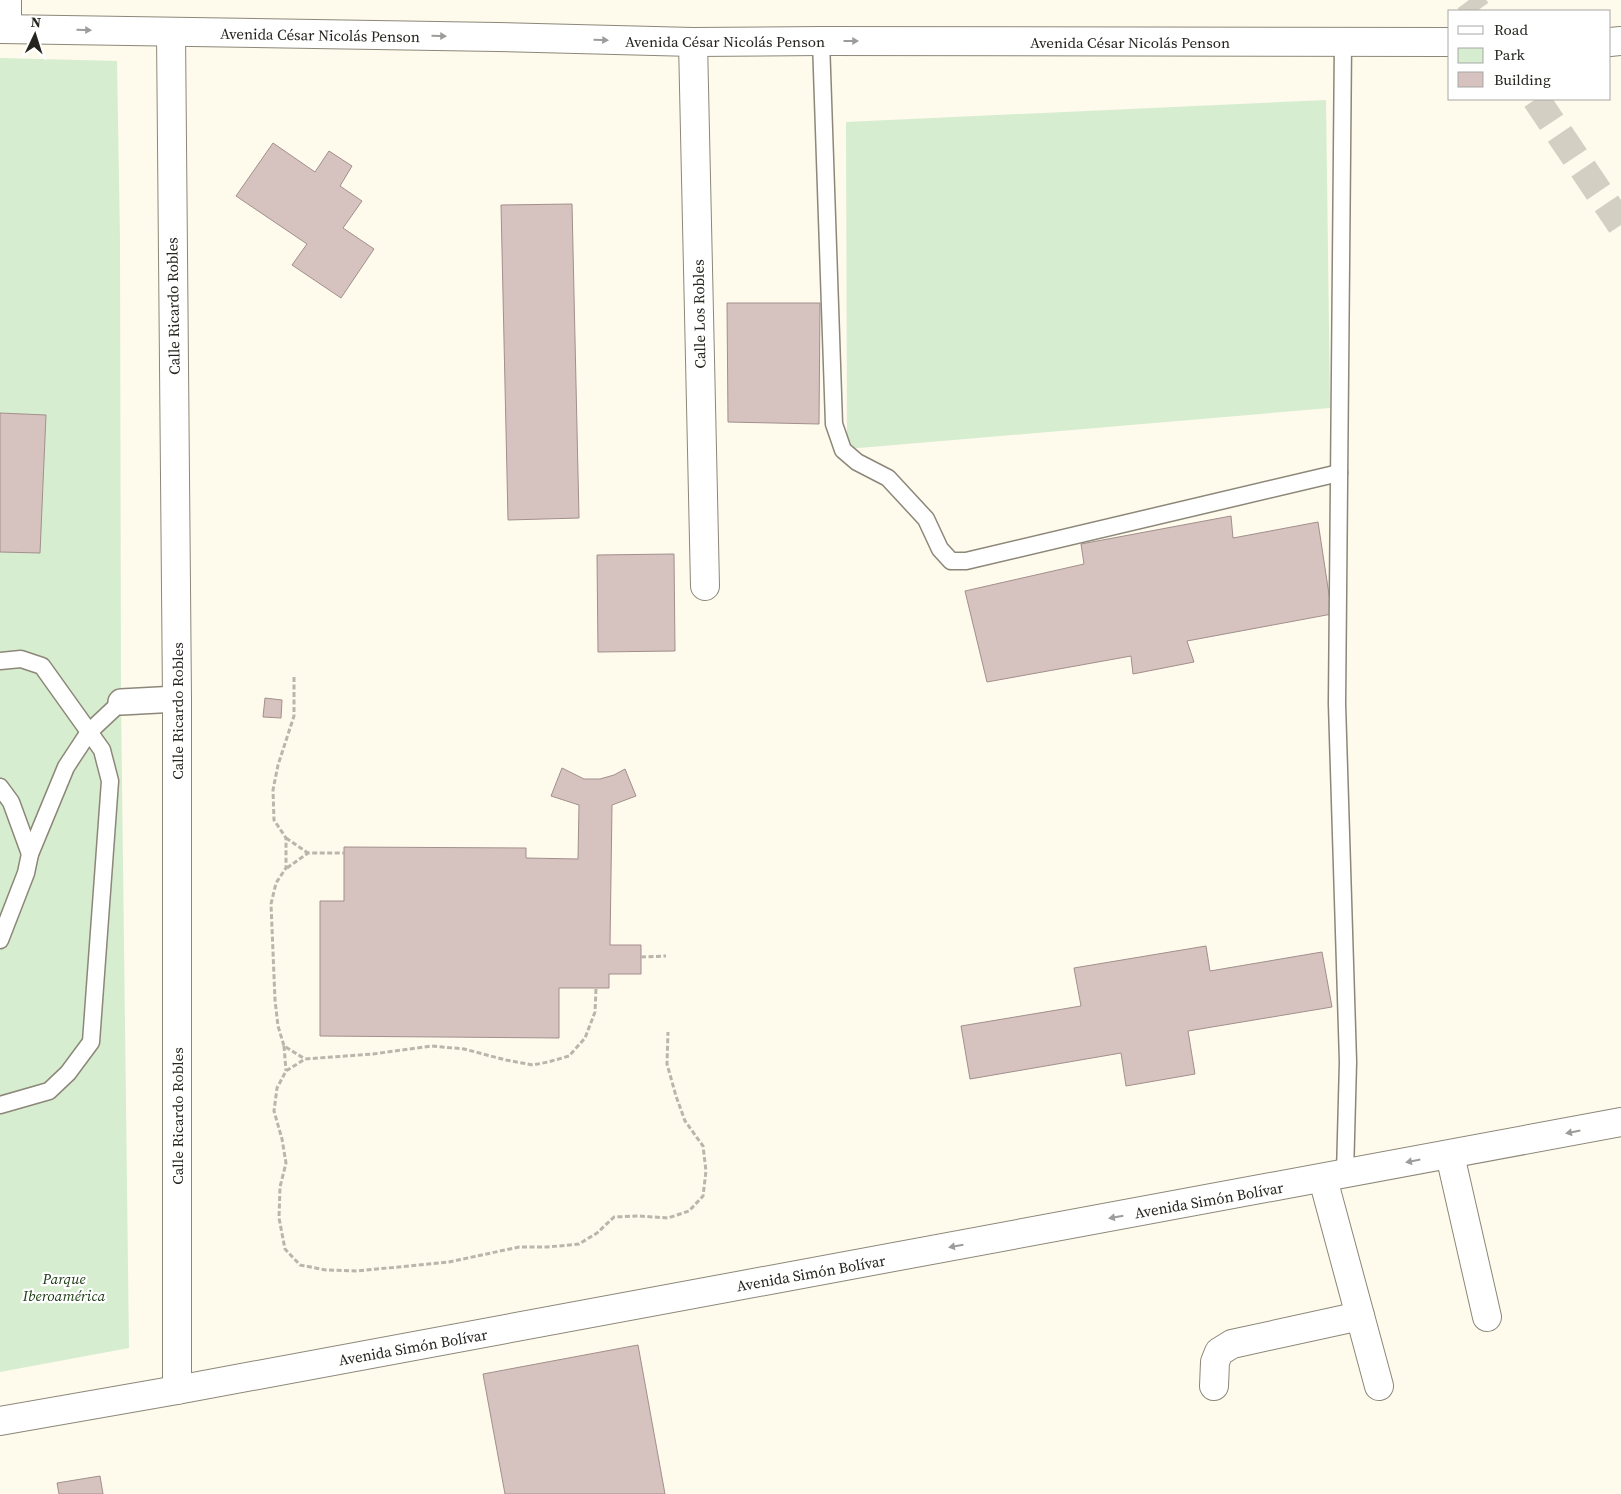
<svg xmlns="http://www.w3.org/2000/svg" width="1621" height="1494" viewBox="0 0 1621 1494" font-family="'Source Serif 4',serif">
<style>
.green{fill:#d6edd0}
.building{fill:#d6c2bf;stroke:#a28f8c}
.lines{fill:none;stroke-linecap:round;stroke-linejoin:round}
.tertiary-tunnel{stroke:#d3cfc3;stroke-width:28;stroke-dasharray:28 14;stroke-linecap:butt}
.service-casing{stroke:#8c8778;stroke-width:19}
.pedestrian-casing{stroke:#8c8778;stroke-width:28}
.minor-casing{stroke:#8c8778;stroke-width:30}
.secondary-casing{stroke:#8c8778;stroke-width:30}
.path{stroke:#b9b6ab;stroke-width:3;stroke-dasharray:5 2.5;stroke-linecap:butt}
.service{stroke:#fff;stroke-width:16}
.pedestrian{stroke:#fff;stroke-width:25}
.minor{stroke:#fff;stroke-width:28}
.secondary{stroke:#fff;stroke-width:28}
.oneway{fill:#9d9c9a}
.labels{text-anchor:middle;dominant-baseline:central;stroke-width:4.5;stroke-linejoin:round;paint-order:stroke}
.street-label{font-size:15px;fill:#26241e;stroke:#fff}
.park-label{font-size:15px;font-style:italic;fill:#193910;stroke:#fff}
</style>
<rect width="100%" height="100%" fill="#fefaec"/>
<g class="green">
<path d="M0,58l117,3 3,179 1,462 8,646 -129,24z"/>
<path d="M1326,100l4,308 -483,41 -1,-327z"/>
</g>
<g class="building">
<path d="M273,143l42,29 14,-21 23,15 -12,20 22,15 -19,27 31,21 -33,49 -49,-33 15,-21 -71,-48z"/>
<path d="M572,204l7,314 -71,2 -7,-315z"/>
<path d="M727,303h93l-1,121 -91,-2z"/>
<path d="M0,413l46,2 -6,138 -40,-1z"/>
<path d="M1231,516l2,22 85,-16 14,92 -145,27 7,21 -61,12 -2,-18 -144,26 -22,-91 119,-27 -3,-20z"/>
<path d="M674,554l1,97 -77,1 -1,-97z"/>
<path d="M265,698l17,2 -1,18 -18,-1z"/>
<path d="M562,768l22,11h16l14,-4 11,-6 11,27 -24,9 -2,140h31v29h-32v14h-50v50l-239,-2v-135h24v-54l182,1v10l52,1 1,-54 -28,-9z"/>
<path d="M1206,946l4,25 112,-19 10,55 -144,24 7,43 -69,12 -5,-33 -151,26 -9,-53 120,-20 -7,-38z"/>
<path d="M638,1345l27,149h-160l-22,-120z"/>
<path d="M100,1476l3,18h-44l-2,-11z"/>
</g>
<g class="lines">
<g class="tertiary-tunnel">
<path d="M1469,0l8,11"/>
<path d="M1536,99l85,126"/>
</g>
<defs>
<g id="service">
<path d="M821,41l13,383 9,26 14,12 31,16 38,41 14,30 11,12h15l373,-88"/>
<path d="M1343,42l-6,662 11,358 -3,112"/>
<path d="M0,661l21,-2 21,7 60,84 8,31 -19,261 -23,31 -19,18 -49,14"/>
<path d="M0,787l11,15 19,52"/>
<path d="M0,940l26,-67 4,-19 36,-87 23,-35 32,-30"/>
</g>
<path id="pedestrian" d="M121,702l56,-3"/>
<g id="minor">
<path d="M7,29v-29"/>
<path d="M171,32l6,667v691"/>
<path d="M693,42l12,544"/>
<path d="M1450,1155l37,162"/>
<path d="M1323,1179l56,207"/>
<path d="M1214,1386l1,-24 4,-10 13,-8 128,-28"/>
</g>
<g id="secondary">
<path d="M0,29l497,8 196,5 128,-1 629,1"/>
<path d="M1610,42l11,-1"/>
<path d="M0,1421l177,-31 1444,-268"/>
</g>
</defs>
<use href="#service" class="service-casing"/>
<use href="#pedestrian" class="pedestrian-casing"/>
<use href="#minor" class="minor-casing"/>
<use href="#secondary" class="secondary-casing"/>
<g class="path">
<path d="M294,677v39l-16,49 -5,25 1,30 12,18v30l-10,15 -5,21 4,96 3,26 6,20 21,13"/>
<path d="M286,838l22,15"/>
<path d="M287,868l21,-15h36"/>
<path d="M641,957l25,-1"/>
<path d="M596,989l-1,23 -10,26 -16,18 -21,6 -15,3 -27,-5 -42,-11 -32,-3 -59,8 -68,5 -19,12 -9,17 -3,23 8,28 4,24 -6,24 -1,31 6,31 15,16 26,5 31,1 92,-9 70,-15h29l31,-3 18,-11 17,-16 25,-1 29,2 21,-7 14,-15 3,-25 -3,-25 -18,-25 -9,-25 -9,-32 1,-32"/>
<path d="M284,1046l2,25"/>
</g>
<use href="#service" class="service"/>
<use href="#pedestrian" class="pedestrian"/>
<use href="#minor" class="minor"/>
<use href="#secondary" class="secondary"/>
</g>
<defs><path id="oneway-solid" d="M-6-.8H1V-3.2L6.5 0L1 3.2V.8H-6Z" transform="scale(1.25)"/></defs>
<g class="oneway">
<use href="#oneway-solid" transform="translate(84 30) rotate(1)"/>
<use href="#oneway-solid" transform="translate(439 36) rotate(1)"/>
<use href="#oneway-solid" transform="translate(601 40) rotate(2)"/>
<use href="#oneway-solid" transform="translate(851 41)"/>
<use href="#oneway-solid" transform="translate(1573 1132) rotate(169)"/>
<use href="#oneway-solid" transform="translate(1413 1161) rotate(169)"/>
<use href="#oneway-solid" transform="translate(1116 1217) rotate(170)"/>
<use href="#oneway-solid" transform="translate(956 1246) rotate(170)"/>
</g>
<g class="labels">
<g class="street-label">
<text transform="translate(320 35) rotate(1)">Avenida César Nicolás Penson</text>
<text x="725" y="41">Avenida César Nicolás Penson</text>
<text x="1130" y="42">Avenida César Nicolás Penson</text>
<text transform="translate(173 306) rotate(-91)">Calle Ricardo Robles</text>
<text transform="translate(699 314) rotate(-91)">Calle Los Robles</text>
<text transform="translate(177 711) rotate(-90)">Calle Ricardo Robles</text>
<text transform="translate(177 1116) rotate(-90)">Calle Ricardo Robles</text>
<text transform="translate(1209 1200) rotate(-10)">Avenida Simón Bolívar</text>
<text transform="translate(811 1273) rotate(-10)">Avenida Simón Bolívar</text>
<text transform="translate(413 1347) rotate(-10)">Avenida Simón Bolívar</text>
</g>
<g class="park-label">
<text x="64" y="1278">Parque<tspan x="64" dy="17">Iberoamérica</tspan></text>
</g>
</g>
<rect x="1448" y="10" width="162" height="90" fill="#ffffff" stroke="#a8a7a5"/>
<rect x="1458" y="26" width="25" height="8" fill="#ffffff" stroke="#a8a7a5"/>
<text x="1494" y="35" font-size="15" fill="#26241e">Road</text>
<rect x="1458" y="48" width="25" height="15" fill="#d6edd0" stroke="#a8a7a5"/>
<text x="1494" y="60" font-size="15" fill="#26241e">Park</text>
<rect x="1458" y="72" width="25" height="15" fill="#d6c2bf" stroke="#a8a7a5"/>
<text x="1494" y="85" font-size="15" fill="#26241e">Building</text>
<g transform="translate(35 35) rotate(4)" stroke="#ffffff" stroke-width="4" paint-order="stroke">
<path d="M0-4L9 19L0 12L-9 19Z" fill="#26241e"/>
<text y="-8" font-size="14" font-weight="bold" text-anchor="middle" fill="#26241e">N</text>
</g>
</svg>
